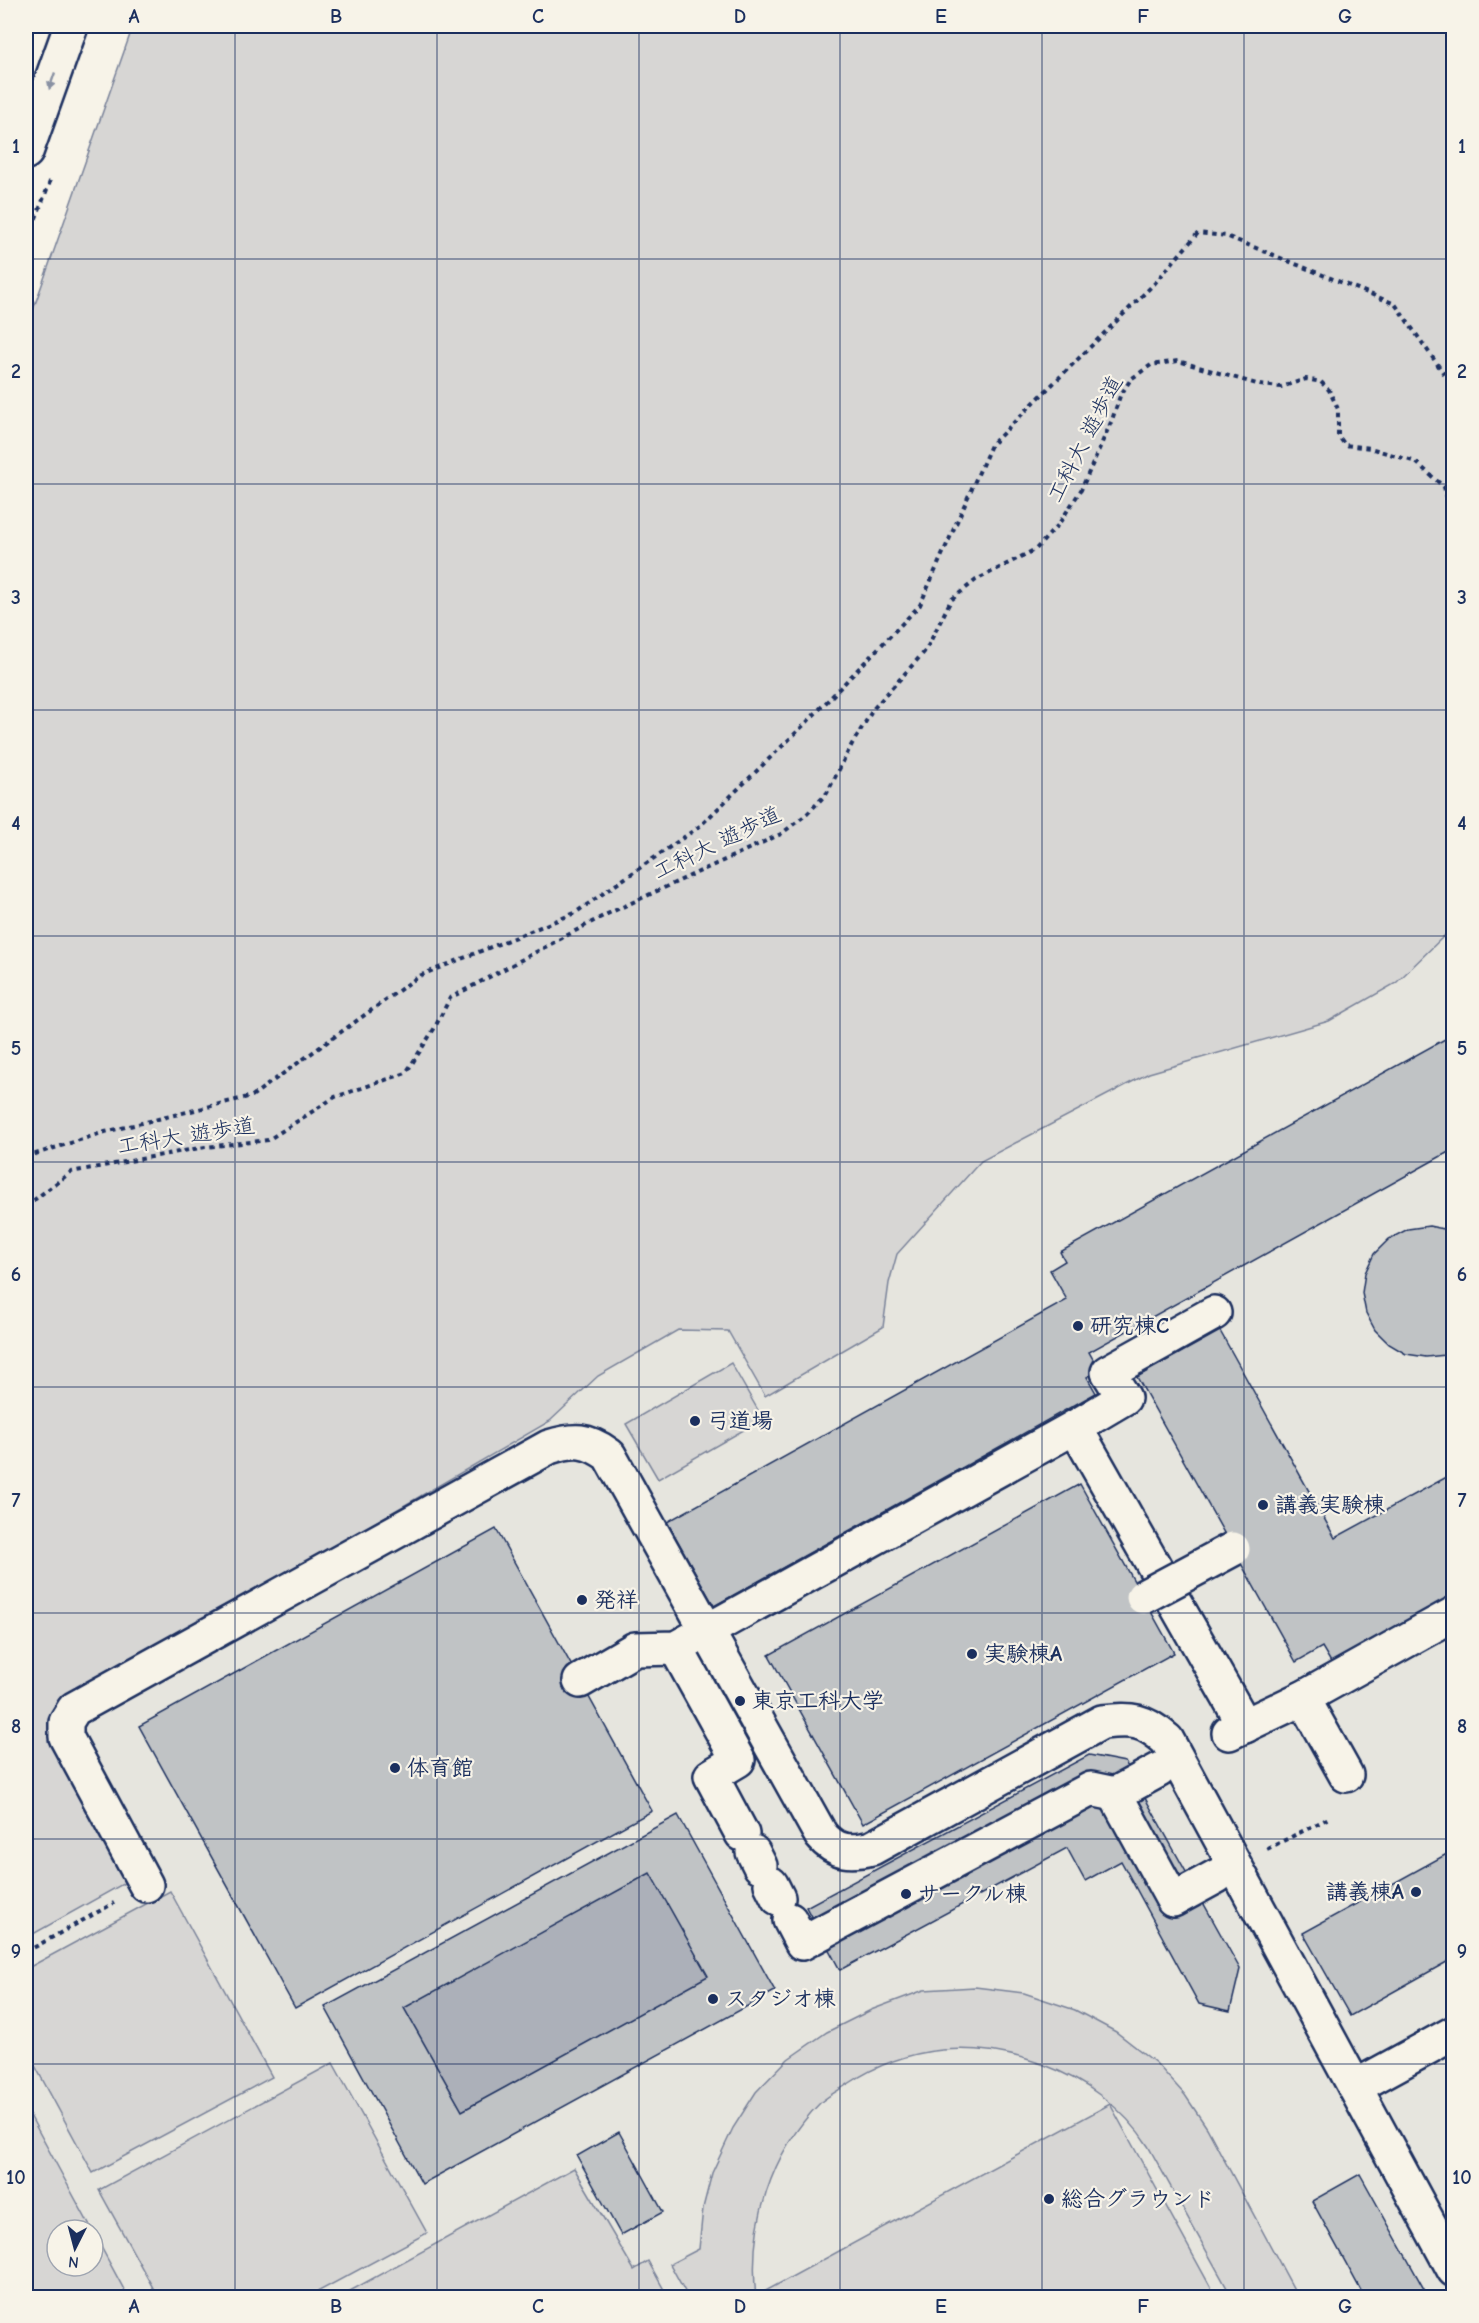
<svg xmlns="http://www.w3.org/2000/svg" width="1479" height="2323" viewBox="0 0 1479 2323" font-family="'Comic Neue','Klee One',sans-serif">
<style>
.built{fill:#e6e5de;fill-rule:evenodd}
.green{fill:#d7d6d4;stroke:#798299;stroke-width:1.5}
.water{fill:#acb0b9;stroke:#727c95;stroke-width:1.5}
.building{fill:#c0c3c5;stroke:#1b2f5e;stroke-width:1.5;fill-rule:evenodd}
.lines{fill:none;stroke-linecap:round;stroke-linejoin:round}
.minor-casing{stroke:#1b2f5e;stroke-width:38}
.highway-casing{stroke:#1b2f5e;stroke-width:38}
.path{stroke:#1b2f5e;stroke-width:4;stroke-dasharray:4.5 4.5;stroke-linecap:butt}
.minor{stroke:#f7f3e8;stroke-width:33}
.highway{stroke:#f7f3e8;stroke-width:33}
.minor-bridge-casing{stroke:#1b2f5e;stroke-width:38;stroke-linecap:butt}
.minor-bridge{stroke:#f7f3e8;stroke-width:33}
.oneway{fill:#8991a3}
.grid{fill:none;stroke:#1b2f5e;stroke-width:1.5;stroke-opacity:0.55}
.poi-dot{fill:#1b2f5e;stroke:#f7f3e8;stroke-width:2}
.labels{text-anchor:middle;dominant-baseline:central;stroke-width:4.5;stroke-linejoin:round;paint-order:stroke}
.street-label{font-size:22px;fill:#1b2f5e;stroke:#f7f3e8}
.poi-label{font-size:22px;font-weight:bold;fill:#1b2f5e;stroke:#f7f3e8;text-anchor:start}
.neatline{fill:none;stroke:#1b2f5e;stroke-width:2}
.grid-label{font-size:20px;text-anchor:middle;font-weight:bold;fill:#1b2f5e}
</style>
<rect width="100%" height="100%" fill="#f7f3e8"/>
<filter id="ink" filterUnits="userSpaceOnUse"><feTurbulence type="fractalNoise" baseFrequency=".0167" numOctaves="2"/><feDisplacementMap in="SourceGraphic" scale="12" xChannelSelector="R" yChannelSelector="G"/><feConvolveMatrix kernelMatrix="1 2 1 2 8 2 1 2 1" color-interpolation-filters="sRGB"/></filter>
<g filter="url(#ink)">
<path class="built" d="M1453,401v1896h-1427v-1126zM57,2230h36v36h-36z"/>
<g class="green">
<path d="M133,26h1320v904l-8,5 -49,48 -67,38 -180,52 -168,88 -84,93 -8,29 -6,44 -118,69 -37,-65 -50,-1 -80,46 -48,45 -461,267 -11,49 52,143 -104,58v-1608z"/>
<path d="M731,1363l32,56 -105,60 -32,-55z"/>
<path d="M170,1891l102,186 -179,96 -67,-124v-80z"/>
<path d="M975,1987l49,6 51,17 41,22 40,31 29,32 22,33 91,169h-66l-84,-151c-24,-38 -63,-66 -106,-82 -67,-24 -134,-20 -194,20 -9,6 -19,11 -27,18 -51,51 -73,125 -65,195h-68l-18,-33 29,-15 4,-41 9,-35 21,-45 23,-36 32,-33 39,-27 44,-22 53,-20z"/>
<path d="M333,2063l94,170 -119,64h-150l-59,-107z"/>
<path d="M1110,2104l106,193h-454l-2,-3z"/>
<path d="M26,2108l66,122h-35v36h36v-34l35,65h-102z"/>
<path d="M574,2168l60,102 14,-9 20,36h-329z"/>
</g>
<path class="water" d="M650,1873l58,103 -246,135 -58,-103z"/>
<g class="building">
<path d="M1454,1034v115l-365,203 10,18 -12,7 9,16 -382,213 -47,-84 400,-222 -17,-30 15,-9 -5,-9z"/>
<path d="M1429,1226l25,5v121l-8,3 -20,2 -20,-3 -17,-10 -14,-14 -9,-17 -4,-20 3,-20 9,-19 15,-15 19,-10z"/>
<path d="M1220,1331l115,207 119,-65v130l-119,66 -13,-22 -26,15 -159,-285z"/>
<path d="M1080,1484l94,169 -311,171 -94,-169z"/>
<path d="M496,1529l156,282 -357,197 -156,-282z"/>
<path d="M1089,1755l36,7 115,207 -10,42 -31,-7 -78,-143 -36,20 -18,-33 -227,122 -34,-63z"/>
<path d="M678,1815l97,176 -353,193 -97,-177zM650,1873l58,103 -246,135 -58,-103z"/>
<path d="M1454,1850v108l-104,58 -47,-83z"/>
<path d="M619,2132l44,80 -42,23 -44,-79z"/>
<path d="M1360,2174l69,124h-64l-53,-97z"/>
</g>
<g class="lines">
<defs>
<g id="minor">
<path d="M1214,1313l-106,59 16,26 -49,29 170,299"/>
<path d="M676,1648l62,112 -27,16 31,58"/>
<path d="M580,1681l55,-32 41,-1 399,-221"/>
<path d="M1303,1698l43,77"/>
<path d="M1229,1733l74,-35 151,-84"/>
<path d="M1159,1770l-44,24 58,106 44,-24"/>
<path d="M753,1852l7,14"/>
<path d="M771,1884l7,14"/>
<path d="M146,1885l-80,-148v-15l8,-13 475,-262c26,-8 38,-8 60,8l212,380c15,18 30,18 51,13l230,-126c31,-3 41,-3 65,18l287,530"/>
<path d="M790,1920l12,23 289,-154 24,5"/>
<path d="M1355,2087l99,-54"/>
</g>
<path id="highway" d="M26,152l45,-126"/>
</defs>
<use href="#minor" class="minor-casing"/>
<use href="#highway" class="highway-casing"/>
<g class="path">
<path d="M26,244l25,-65"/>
<path d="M26,1157l79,-25 147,-36 167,-120 156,-63 125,-87 108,-105 112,-116 71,-160 164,-162 43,-50 28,3 169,68 59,84"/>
<path d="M26,1206l45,-34 134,-25 63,-7 67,-43 71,-24 28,-44 16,-31 155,-83 176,-81 26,-20 20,-21 25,-49 22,-36 52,-58 25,-50 25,-20 60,-31 22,-24 23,-35 31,-70 8,-24 11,-17 20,-14 27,-4 82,24 21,2 25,-8 15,3 8,8 9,19v26l7,10 25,3 46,14 28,25 4,14 2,36 4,10"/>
<path d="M1267,1849l62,-31"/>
<path d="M26,1952l88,-49"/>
</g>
<use href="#minor" class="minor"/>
<use href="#highway" class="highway"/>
<defs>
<path id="minor-bridge" d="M1143,1597l90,-48"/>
</defs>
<use href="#minor-bridge" class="minor-bridge-casing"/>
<use href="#minor-bridge" class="minor-bridge"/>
</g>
<defs><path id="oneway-solid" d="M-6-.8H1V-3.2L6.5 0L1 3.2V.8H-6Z" transform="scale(1.5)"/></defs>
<use class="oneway" href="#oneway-solid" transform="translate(52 81) rotate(109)"/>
</g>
<path class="grid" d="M235,26v2272M437,26v2272M639,26v2272M840,26v2272M1042,26v2272M1244,26v2272M26,259h1428M26,484h1428M26,710h1428M26,936h1428M26,1162h1428M26,1387h1428M26,1613h1428M26,1839h1428M26,2064h1428"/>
<g class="poi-dot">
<circle cx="1078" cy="1326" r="6"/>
<circle cx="695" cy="1421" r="6"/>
<circle cx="1263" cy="1505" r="6"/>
<circle cx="582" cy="1600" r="6"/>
<circle cx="972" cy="1654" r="6"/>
<circle cx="740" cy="1701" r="6"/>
<circle cx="395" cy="1768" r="6"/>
<circle cx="1416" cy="1892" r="6"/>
<circle cx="906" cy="1894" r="6"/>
<circle cx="713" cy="1999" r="6"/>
<circle cx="1049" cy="2199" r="6"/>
</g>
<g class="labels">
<g class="street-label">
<text transform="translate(1085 439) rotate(-63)">工科大 遊歩道</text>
<text transform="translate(717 843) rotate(-26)">工科大 遊歩道</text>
<text transform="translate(186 1136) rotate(-9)">工科大 遊歩道</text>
</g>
<g class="poi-label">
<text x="1090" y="1326">研究棟C</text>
<text x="707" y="1421">弓道場</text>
<text x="1275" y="1505">講義実験棟</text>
<text x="594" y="1600">発祥</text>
<text x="984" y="1654">実験棟A</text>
<text x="752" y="1701">東京工科大学</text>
<text x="407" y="1768">体育館</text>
<text x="1404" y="1892" text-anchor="end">講義棟A</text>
<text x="918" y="1894">サークル棟</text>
<text x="725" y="1999">スタジオ棟</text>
<text x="1061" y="2199">総合グラウンド</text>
</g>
</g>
<rect width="1479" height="2323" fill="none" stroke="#f7f3e8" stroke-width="66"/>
<g transform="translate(75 2248) rotate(186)"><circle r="28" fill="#f7f3e8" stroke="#9fa5b1" stroke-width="1.5"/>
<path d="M0-4.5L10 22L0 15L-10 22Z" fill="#1b2f5e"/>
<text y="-9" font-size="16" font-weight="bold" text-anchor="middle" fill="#1b2f5e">N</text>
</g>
<rect x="33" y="33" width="1413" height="2257" class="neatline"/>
<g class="grid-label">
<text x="134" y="23">A</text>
<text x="336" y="23">B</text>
<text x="538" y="23">C</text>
<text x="740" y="23">D</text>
<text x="941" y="23">E</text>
<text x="1143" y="23">F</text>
<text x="1345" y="23">G</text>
<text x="16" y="153">1</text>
<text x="1462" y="153">1</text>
<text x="16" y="378">2</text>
<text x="1462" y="378">2</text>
<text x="16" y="604">3</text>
<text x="1462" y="604">3</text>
<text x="16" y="830">4</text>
<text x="1462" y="830">4</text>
<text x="16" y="1055">5</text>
<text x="1462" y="1055">5</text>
<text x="16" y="1281">6</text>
<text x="1462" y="1281">6</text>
<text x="16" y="1507">7</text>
<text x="1462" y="1507">7</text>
<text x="16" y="1733">8</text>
<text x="1462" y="1733">8</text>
<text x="16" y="1958">9</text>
<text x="1462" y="1958">9</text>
<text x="16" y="2184">10</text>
<text x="1462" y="2184">10</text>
<text x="134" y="2313">A</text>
<text x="336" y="2313">B</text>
<text x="538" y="2313">C</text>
<text x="740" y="2313">D</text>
<text x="941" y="2313">E</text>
<text x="1143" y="2313">F</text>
<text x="1345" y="2313">G</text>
</g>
</svg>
